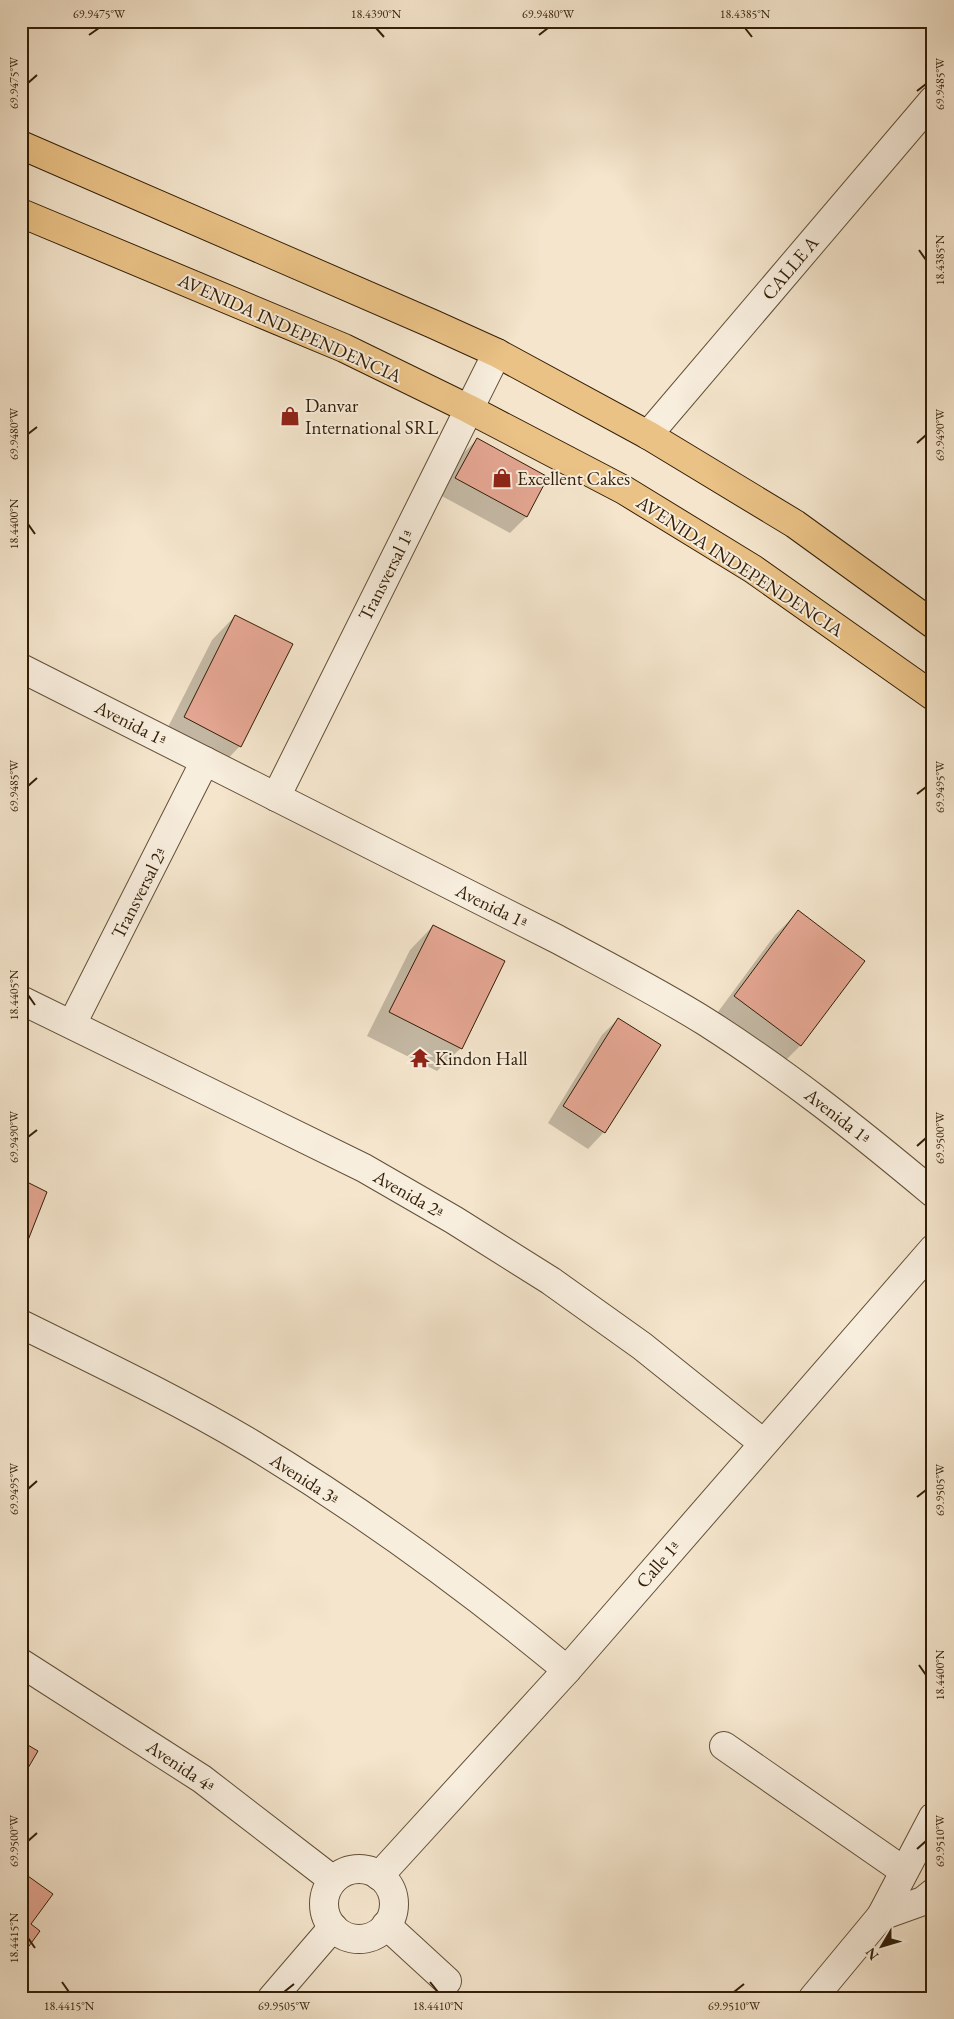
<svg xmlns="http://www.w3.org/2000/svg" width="954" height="2019" viewBox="0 0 954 2019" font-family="'EB Garamond',serif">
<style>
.shadow{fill:#0003}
.building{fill:#e4a692;stroke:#321e06}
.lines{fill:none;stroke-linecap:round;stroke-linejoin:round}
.minor-casing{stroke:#625038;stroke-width:30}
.major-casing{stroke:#321e06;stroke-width:30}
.minor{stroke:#f8eede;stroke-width:28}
.major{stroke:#eac286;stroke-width:28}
.ticks{fill:none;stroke:#321e06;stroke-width:2}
.labels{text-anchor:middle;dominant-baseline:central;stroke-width:4;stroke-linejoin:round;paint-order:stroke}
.street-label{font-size:19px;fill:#321e06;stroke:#f8eede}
.poi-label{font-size:19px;fill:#321e06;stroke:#f8eede;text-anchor:start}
.neatline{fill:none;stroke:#321e06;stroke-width:2}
.ticks-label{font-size:12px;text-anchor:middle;fill:#321e06}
</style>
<rect width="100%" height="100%" fill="#f4e5cc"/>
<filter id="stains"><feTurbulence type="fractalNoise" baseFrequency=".004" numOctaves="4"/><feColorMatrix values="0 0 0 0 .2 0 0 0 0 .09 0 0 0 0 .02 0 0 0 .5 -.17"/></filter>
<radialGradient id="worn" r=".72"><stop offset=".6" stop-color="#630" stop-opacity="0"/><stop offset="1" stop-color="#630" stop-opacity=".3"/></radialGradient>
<g class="shadow">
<path d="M477,439l70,38 -21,40 -16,16 -70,-38 21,-39z"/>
<path d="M235,616l5,130 -23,24 -56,-29 51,-101z"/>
<path d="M798,912l65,49 -63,85 -23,23 -65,-49 63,-85z"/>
<path d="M433,926l28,122 -24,23 -70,-35 43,-86z"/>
<path d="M618,1019l-14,113 -16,17 -40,-26 54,-88z"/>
</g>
<g class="building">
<path d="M477,438l71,39 -21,40 -72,-39z"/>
<path d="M235,615l58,29 -52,103 -57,-30z"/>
<path d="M798,910l67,51 -64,85 -67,-50z"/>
<path d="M433,925l72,36 -43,88 -73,-37z"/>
<path d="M618,1018l43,27 -56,88 -42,-27z"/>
<path d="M21,1179l26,13 -26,66z"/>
<path d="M21,1741l17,10 -17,29z"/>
<path d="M21,1871l32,23 -22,30 9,7 -19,26z"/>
</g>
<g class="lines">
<defs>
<g id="minor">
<path d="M648,435l285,-335"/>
<path d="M21,668l536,271c50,27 101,53 149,83 80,51 154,110 227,171"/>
<path d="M276,797l221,-444"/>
<path d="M21,1000l343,168 90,52 97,61 91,65 121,97"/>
<path d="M72,1024l133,-263"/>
<path d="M21,1324c77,38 155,75 229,119 111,67 217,144 317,227"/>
<path d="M21,1663l181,116 131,101"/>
<path d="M724,1746l180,125"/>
<circle cx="359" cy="1904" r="35"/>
<path d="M379,1876l188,-206 366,-421"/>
<path d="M881,1916l42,-15 10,-8"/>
<path d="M386,1925l61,56"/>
<path d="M272,1998l61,-71"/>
<path d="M813,1998l68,-82 52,-99"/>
</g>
<g id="major">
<path d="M21,145l412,179 64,29 151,82 147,89 138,100"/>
<path d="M21,213l323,135 125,61 155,81 129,79 180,127"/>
</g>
</defs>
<use href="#minor" class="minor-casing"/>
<use href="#major" class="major-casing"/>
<use href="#minor" class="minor"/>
<use href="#major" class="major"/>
</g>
<path class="ticks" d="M376,28l8,9M745,28l7,9M89,35l10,-7M539,35l9,-7M28,83l9,-8M917,91l9,-7M919,250l7,10M28,434l9,-7M917,443l9,-8M28,524l7,10M28,786l9,-8M917,794l9,-7M28,995l7,10M28,1137l9,-7M917,1146l9,-8M28,1489l9,-8M917,1497l9,-7M919,1665l7,10M28,1841l9,-8M917,1849l9,-8M28,1938l7,10M62,1982l7,10M430,1982l8,10M284,1992l10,-8M734,1992l10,-8"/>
<defs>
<symbol id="shop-bare" viewBox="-9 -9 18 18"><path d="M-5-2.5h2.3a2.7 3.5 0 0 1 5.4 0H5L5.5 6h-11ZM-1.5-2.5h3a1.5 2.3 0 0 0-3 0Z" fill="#8f2418" stroke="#f8eede" stroke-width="2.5" paint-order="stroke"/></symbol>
<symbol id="temple-bare" viewBox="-9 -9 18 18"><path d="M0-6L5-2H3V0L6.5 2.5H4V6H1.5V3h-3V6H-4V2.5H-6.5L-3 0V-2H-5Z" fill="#8f2418" stroke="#f8eede" stroke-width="2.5" paint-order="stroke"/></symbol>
</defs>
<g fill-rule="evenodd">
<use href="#shop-bare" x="276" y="402" width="28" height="28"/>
<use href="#shop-bare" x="488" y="464" width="28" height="28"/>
<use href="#temple-bare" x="406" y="1044" width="28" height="28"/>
</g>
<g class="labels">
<g class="street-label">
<text transform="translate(790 268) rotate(-50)">CALLE A</text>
<text transform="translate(290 328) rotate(24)">AVENIDA INDEPENDENCIA</text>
<text transform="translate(740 566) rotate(33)">AVENIDA INDEPENDENCIA</text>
<text transform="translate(386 575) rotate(-63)">Transversal 1ª</text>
<text transform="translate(131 723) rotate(27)">Avenida 1ª</text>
<text transform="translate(139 893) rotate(-63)">Transversal 2ª</text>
<text transform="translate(492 906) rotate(26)">Avenida 1ª</text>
<text transform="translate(838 1116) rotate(38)">Avenida 1ª</text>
<text transform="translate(409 1194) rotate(30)">Avenida 2ª</text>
<text transform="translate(305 1479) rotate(33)">Avenida 3ª</text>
<text transform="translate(658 1564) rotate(-49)">Calle 1ª</text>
<text transform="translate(181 1766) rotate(34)">Avenida 4ª</text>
</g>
<g class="poi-label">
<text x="305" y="405">Danvar<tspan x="305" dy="22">International SRL</tspan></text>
<text x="517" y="478">Excellent Cakes</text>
<text x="435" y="1058">Kindon Hall</text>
</g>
</g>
<rect width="954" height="2019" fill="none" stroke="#f4e5cc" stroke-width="55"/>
<g transform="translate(882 1946) rotate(232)" stroke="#f8eede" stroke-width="4" paint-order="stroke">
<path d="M0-4L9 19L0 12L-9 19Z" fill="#321e06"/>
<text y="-8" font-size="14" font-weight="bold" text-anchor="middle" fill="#321e06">N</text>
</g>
<rect x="28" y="28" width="898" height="1964" class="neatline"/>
<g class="ticks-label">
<text x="99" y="18">69.9475°W</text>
<text x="376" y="18">18.4390°N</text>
<text x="548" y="18">69.9480°W</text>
<text x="745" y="18">18.4385°N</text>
<text transform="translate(14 83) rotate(-90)" y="4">69.9475°W</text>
<text transform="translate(940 84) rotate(-90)" y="4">69.9485°W</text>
<text transform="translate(940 260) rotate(-90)" y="4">18.4385°N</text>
<text transform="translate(14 434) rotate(-90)" y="4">69.9480°W</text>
<text transform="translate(940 435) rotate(-90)" y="4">69.9490°W</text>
<text transform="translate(14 524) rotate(-90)" y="4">18.4400°N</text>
<text transform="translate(14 786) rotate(-90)" y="4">69.9485°W</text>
<text transform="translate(940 787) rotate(-90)" y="4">69.9495°W</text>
<text transform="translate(14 995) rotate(-90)" y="4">18.4405°N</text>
<text transform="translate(14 1137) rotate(-90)" y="4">69.9490°W</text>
<text transform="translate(940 1138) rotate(-90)" y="4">69.9500°W</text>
<text transform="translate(14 1489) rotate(-90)" y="4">69.9495°W</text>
<text transform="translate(940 1490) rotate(-90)" y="4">69.9505°W</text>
<text transform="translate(940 1675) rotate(-90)" y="4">18.4400°N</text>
<text transform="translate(14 1841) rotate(-90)" y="4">69.9500°W</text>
<text transform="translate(940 1841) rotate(-90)" y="4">69.9510°W</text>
<text transform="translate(14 1938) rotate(-90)" y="4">18.4415°N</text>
<text x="69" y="2010">18.4415°N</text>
<text x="284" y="2010">69.9505°W</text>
<text x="438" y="2010">18.4410°N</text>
<text x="734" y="2010">69.9510°W</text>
</g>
<rect width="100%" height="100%" filter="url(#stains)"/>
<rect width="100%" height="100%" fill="url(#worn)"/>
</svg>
